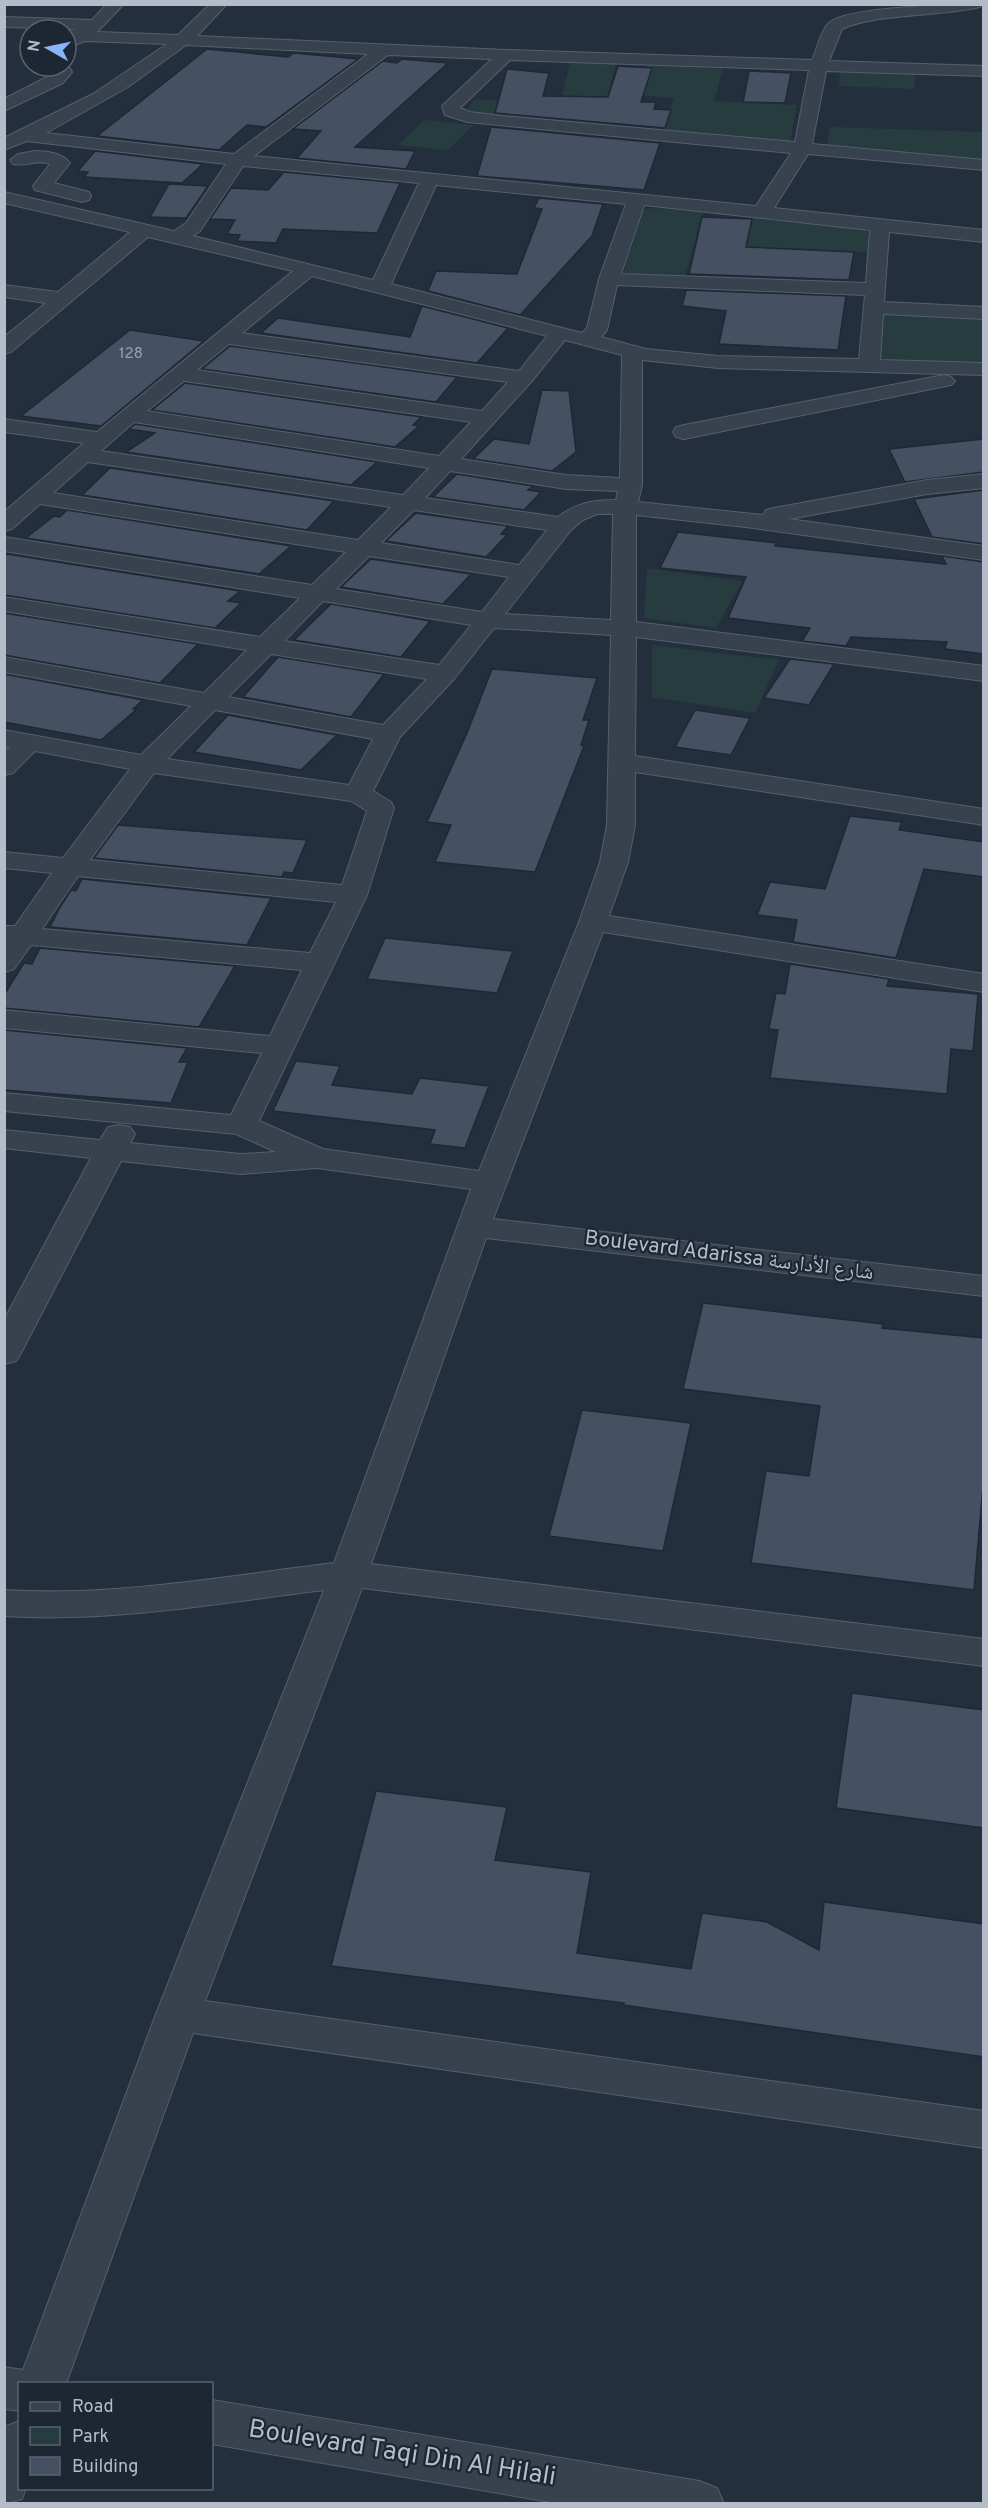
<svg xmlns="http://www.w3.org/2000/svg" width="988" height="2508" viewBox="0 0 988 2508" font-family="Overpass,'Noto Naskh Arabic',sans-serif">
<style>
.green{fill:#263c3f}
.building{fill:#455162;stroke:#1f2835;stroke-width:1.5}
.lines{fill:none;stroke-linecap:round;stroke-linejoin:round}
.minor-casing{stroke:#565f6c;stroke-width:2}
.minor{fill:#38414e;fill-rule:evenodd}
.labels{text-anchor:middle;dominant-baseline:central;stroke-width:4.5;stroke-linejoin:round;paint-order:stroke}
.far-number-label{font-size:15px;fill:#98a1af}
.street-label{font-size:21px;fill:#b4bcc9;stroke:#1d2633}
.near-street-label{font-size:26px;fill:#b4bcc9;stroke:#1d2633}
</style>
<rect width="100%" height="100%" fill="#242f3e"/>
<g class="green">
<path d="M570,63l46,1 -17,61 -133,-13 8,-12 86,2z"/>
<path d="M648,65l75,4 -9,32 83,4 -7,38 -126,-12 10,-33 -35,-3z"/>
<path d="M840,72l75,2 -1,15 -75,-3z"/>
<path d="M424,120l49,5 -25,25 -50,-5z"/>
<path d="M830,127l153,5v30l-156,-14z"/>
<path d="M654,208l49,4 -18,64 -62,-2 20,-64z"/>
<path d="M746,218l117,11 5,4v19l-129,-5z"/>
<path d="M884,313l99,4v48l-100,-5 -3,-4 1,-38z"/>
<path d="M647,568l95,13 -26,47 -72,-10z"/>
<path d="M652,645l127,15 -24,53 -103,-16z"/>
</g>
<g class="building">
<path d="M207,49l81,8 6,-4 64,6 -92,68 -19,-2 -28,25 -122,-14z"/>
<path d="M402,59l46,4 -93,84 60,4 -9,18 -109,-11 24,-27 -28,-2 90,-68 14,2z"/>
<path d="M618,66l34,2 -11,34h15l-2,7 17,1 -6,18 -170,-15 12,-44 42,4 -6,23 65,1z"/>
<path d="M749,71l42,2 -6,30 -42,-1z"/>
<path d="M491,127l169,16 -16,47 -167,-14z"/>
<path d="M95,151l108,13 -21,19 -98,-6 4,-5 -10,-1z"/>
<path d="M284,172l116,11 -23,50 -94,-4 -7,14 -39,-2 3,-6 -13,-1 8,-14 -25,-1 21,-31 37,2z"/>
<path d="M169,184l39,2 -22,32 -36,-1z"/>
<path d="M539,198l64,6 -11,32 -72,79 -92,-24 8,-20 81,3 25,-65 -8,-1z"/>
<path d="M702,217l50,2 -6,28 108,5 -5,28 -160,-6z"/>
<path d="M686,290l160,6 -8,54 -119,-6 7,-33 -44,-5z"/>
<path d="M422,306l86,22 -31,35 -216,-30 17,-15 132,19z"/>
<path d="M130,330l74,11 -103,85 -80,-10z"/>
<path d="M230,346l227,31 -21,25 -234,-33z"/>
<path d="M185,383l236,34 -8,8 6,1 -24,21 -243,-37z"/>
<path d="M542,390l27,1 7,61 -24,19 -79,-12 21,-20 35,5z"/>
<path d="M135,424l242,38 -26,23 -225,-33 29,-19 -26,-4z"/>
<path d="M984,439v33l-79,10 -16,-33z"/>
<path d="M110,468l224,33 -27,29 -225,-35z"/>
<path d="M457,474l76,12 -5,4 13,2 -17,18 -91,-13z"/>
<path d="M984,490v54l-52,-7 -18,-38z"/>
<path d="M67,510l224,36 -32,28 -233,-36 28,-22 6,1z"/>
<path d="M416,513l92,13 -7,8 6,1 -21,22 -100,-16z"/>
<path d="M678,532l99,11 -2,3 171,18 -4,-8 42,6v92l-39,-5 2,-7 -96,-5 -5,9 -44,-5 8,-13 -82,-10 18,-41 -86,-9z"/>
<path d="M7,554l233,37 -12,10 13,2 -26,25 -211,-33v-39z"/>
<path d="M371,559l100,15 -28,30 -102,-17z"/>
<path d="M331,604l99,17 -29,36 -107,-17z"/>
<path d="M4,613l194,31 -38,39 -156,-28z"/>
<path d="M278,657l106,17 -33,43 -108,-20z"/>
<path d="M790,659l44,5 -25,41 -45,-7z"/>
<path d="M492,669l105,9 -14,42h6l-8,25 3,1 -49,126 -100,-10 16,-37 -24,-3 40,-89z"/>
<path d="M4,674l139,26 -10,9h4l-36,31 -97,-18z"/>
<path d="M695,710l55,8 -19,37 -56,-8z"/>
<path d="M228,715l109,20 -36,35 -107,-18z"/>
<path d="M850,816l52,6 -3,8 85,12v35l-60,-8 -28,89 -103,-16 4,-22 -40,-5 13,-33 55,7z"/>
<path d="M118,825l189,15 -14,33 -9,-1 -2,5 -188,-19z"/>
<path d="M82,879l189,19 -24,47 -197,-18 10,-20 11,-17 5,1z"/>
<path d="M385,938l128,13 -16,42 -130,-14z"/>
<path d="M40,948l195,18 -36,61 -195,-19v-13l20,-32 8,1z"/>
<path d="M790,964l99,15 -2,7 91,8 -5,57 -22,-2 -4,45 -177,-16 8,-48 -9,-1 7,-36 9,1z"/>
<path d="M4,1030l183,18 -8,14h9l-17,41 -167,-13z"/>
<path d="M296,1061l44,5 -8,19 80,9 8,-16 69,8 -24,62 -35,-4 5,-14 -162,-19z"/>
<path d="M703,1303l180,21 -1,4 102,10v136l-10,116 -223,-27 15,-92 43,5 11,-70 -137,-17z"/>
<path d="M582,1410l109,13 -28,128 -114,-15z"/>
<path d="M852,1693l132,17v118l-148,-20z"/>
<path d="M376,1791l131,16 -12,53 96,12 -14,81 114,16 11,-56 65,9 52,28 5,-48 160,22v133l-361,-52 1,-2 -293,-37z"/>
</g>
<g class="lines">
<defs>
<g id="minor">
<path d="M107,4h17l-27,28 81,3 32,-31h17l-30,32 309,14 306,10c5,-10 9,-31 18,-38 19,-15 124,-18 152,-18l-2,3c-41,10 -104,6 -138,22l-13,32 155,5v10l-158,-5 -14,73 172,16v10l-176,-16 -34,54 210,22v12l-95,-10 -5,70 100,5v12l-101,-5 -3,46 104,3v12l-266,-7 -76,-8v125l-4,17 125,13 3,-5 8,-2 153,-28 57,-6v14l-57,6 -138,25 195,27v14l-238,-33 -110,-12v107l348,44v15l-348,-44 -1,119 349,53v16l-349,-53v53l-7,37 -19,54 375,58v18l-381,-60 -110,287 491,57v20l-498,-58 -115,326 613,75v27l-622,-78 -157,413 779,110v37l-791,-115 -127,351h-46v27l-16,-2v-42l19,3 133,-356 168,-424c-105,13 -213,33 -320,26v-26c110,7 222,-14 330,-27l137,-374 -154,-21 -76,6 -120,-13 -100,192 -5,8 -12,3v-44l87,-162 -87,-10v-18l96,10 8,-13 11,-2 11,2 5,7 -5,9 111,11 35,-2 -40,-18 -232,-23v-18l227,22 31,-62 -258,-25v-18l266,26 32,-66 -271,-25 -17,24 -10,3v-46h11l37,-53 -48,-5v-16l59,6 67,-89 -95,-18 -22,22 -9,2v-23l6,-5 -6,-1v-16l137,25 50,-49 -187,-34v-15l200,36 43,-43 -243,-39v-14l256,40 40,-39 -296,-47v-14l308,48 34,-33 -306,-48 -28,25 -8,2v-19l80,-69 -80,-11v-13l93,13 196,-161 -145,-34 -137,115 -7,2v-17l42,-34 -42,-6v-12l54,7 72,-60 -126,-29v-11l170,39 12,-8 40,-59 -199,-23 -23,9v-12l89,-44 74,-50 -82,-3 -10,4 -9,-5v-10l13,-1 -75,-2v-10l88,3zM186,45l182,9 -134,100 -188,-21 82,-46zM388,55l104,4 -50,47 3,9 22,7 324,31 -35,53 -502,-50zM510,60l299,10 -14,72 -293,-26 -32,-4 -10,-4zM243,166l176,17 -46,97 -180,-44 7,-5zM436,185l190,19 -27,75 -12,49 -5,5 -191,-49zM644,205l226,25 -4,53 -245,-9zM312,276l235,60 -28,35 -277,-38zM617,285l248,10 -6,64 -141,-3 -72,-7 -45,-12 6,-7zM565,340l57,15 -2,123 -54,-3 -105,-16 70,-77zM229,344l279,38 -26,29 -285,-41zM184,381l287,41 -32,34 -292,-45zM134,422l295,46 -26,27 -302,-44zM88,462l303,45 -33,33 -305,-47zM450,471l116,18 52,2 -2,9c-23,0 -40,3 -58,17l-133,-19zM414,510l133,20 -28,35 -138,-22zM597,514h16l-2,106 -106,-6 66,-84 12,-10zM369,556l140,21 -27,35 -146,-23zM323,601l148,24 -32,40 -155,-24zM494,628l117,7 -4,190 -7,37 -21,60 -100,249 -156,-22 -64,-28 108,-226 27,-87 -3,-6 -18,-11 27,-54 54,-58zM271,654l156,25 -44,46 -155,-28zM215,710l158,29 -24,46 -182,-26zM154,773l197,28 16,10 -25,74 -252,-25zM78,876l258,26 -26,51 -268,-24z"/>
<path d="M66,62l6,10 -9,11 -59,28v-12l47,-24 4,-4 -1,-5h12z"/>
<path d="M35,151c12,0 27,2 35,12l-16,20 35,9 2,4 -2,4 -7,2 -47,-12 -2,-4 17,-22c-13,-5 -24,3 -37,0l-3,-4 8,-6z"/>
<path d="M944,375l7,2 4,4 -4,4 -267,54 -8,-2 -3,-5 3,-5 8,-2z"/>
<path d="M212,2400l487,81 18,7 7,16h-162l-350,-60z"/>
<path d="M20,2421v67h6l-4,11 -18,5v-77z"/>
</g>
</defs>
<use href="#minor" class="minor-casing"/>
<use href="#minor" class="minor"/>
</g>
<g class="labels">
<g class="far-number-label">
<text x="131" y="354">128</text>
</g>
<g class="street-label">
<text transform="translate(729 1256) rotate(7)">Boulevard Adarissa شارع الأدارسة</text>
</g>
<g class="near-street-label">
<text transform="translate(402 2454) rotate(9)">Boulevard Taqi Din Al Hilali</text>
</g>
</g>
<rect width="988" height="2508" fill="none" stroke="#b4bcc9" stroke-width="12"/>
<rect x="18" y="2382" width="195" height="108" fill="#1d2633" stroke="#59626f" stroke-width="1.5"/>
<rect x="30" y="2402" width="30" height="9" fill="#38414e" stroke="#59626f" stroke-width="1.5"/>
<text x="72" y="2412" font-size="18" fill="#b4bcc9">Road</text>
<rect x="30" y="2427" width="30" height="18" fill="#263c3f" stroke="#59626f" stroke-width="1.5"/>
<text x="72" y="2442" font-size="18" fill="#b4bcc9">Park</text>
<rect x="30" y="2457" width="30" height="18" fill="#455162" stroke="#59626f" stroke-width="1.5"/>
<text x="72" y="2472" font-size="18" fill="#b4bcc9">Building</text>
<g transform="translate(48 48) rotate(279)"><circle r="28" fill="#1d2633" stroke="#59626f" stroke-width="1.5"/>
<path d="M0-4.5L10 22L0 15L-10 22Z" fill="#8ab4f8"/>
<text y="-9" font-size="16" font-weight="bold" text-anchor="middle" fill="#b4bcc9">N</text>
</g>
</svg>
